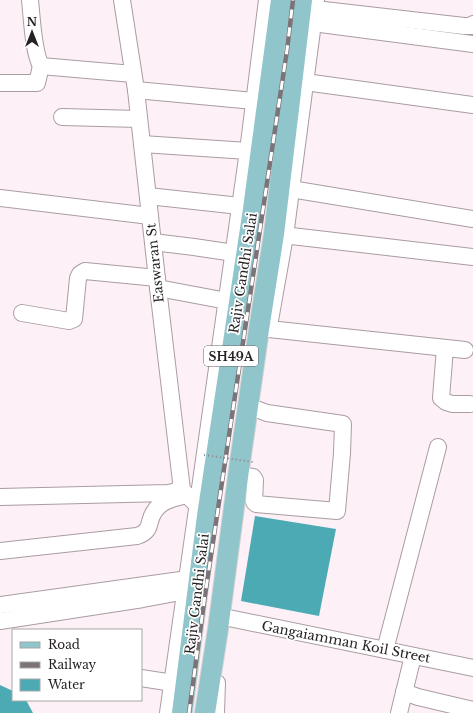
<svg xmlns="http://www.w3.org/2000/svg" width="473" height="713" viewBox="0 0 473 713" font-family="'Libre Baskerville',serif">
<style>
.water{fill:#4caab5}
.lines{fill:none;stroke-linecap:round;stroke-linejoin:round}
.minor-casing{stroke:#a99ca3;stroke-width:18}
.major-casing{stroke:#d4d3d3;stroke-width:22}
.minor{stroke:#fff;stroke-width:16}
.major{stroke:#8fc5cb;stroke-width:20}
.rail-casing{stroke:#7b7377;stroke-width:4.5}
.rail{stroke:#fff;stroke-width:3;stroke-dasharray:9;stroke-linecap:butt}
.path-bridge{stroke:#8e858a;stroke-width:2;stroke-dasharray:1 3;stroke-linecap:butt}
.labels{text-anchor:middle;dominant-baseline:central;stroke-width:3.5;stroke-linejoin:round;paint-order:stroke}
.shield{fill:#fff;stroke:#676466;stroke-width:1}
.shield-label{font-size:12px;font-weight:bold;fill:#262224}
.street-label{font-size:13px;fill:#262224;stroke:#fff}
</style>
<rect width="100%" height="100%" fill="#fef0f7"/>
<g class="water">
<path d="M255,516l81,13 -17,87 -78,-15z"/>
<path d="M0,685l13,6v9h13l7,13h-33z"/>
</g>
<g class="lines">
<defs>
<g id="minor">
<path d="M30,0c2,18 3,51 11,66l92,8"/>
<path d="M122,0l14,90 22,198 24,202 22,22"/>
<path d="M315,9l149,17h8l1,-2"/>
<path d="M313,23l160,21"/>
<path d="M305,82l168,23"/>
<path d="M0,83h37l4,-17"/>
<path d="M136,90l118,11"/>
<path d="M62,117l77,2"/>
<path d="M142,144l106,7 35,4"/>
<path d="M291,189l182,30"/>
<path d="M148,196l92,10"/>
<path d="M0,198l150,18"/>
<path d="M274,234l199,23"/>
<path d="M153,242l41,5 40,6"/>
<path d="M158,288l69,13"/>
<path d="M22,313l47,8 5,-2 4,-41 2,-4 5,-3 72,7"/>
<path d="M269,326l16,-90 31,-236"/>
<path d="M259,329h10l196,21"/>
<path d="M445,348l-4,50 5,4 6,2h18"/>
<path d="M244,476l9,1 2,3 -1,22 2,2 81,7 5,-58 1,-29 -76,-11 -11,-4"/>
<path d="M0,497l168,-4 5,-1 7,-3"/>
<path d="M0,551l137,-15c16,-5 10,-14 17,-24 7,-12 21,-14 33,-17"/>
<path d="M0,605l188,-26"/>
<path d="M219,616l254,52"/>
<path d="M0,621l143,-22 43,-8"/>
<path d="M385,650l53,-203"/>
<path d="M141,678l32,5"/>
<path d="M404,692l14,5 55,13"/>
<path d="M168,713l80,-562 19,-151"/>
<path d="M216,713l1,-30"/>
<path d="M399,713l14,-57"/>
</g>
<g id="major">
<path d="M182,713l25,-197 46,-307 28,-209"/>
<path d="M205,713l13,-84 22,-167 19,-133 15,-95 28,-234"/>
</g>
</defs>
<use href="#minor" class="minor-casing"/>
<use href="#major" class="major-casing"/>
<use href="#minor" class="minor"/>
<use href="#major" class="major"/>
<defs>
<path id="rail" d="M189,713l15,-111 83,-552 6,-50"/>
</defs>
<use href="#rail" class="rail-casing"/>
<use href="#rail" class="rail"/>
<path class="path-bridge" d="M204,455l49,7"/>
</g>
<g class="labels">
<rect class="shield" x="204" y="346" width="54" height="20" rx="3"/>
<g class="shield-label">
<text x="231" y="356">SH49A</text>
</g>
<g class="street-label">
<text transform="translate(155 263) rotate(-96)">Easwaran St</text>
<text transform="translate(243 273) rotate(-81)">Rajiv Gandhi Salai</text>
<text transform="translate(197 594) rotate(-83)">Rajiv Gandhi Salai</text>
<text transform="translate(346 642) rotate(11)">Gangaiamman Koil Street</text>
</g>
</g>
<rect x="12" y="629" width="130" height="72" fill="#ffffff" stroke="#a8a7a7"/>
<rect x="20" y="642" width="20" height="6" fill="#8fc5cb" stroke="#a8a7a7"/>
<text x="48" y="649" font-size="12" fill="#262224">Road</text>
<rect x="20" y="662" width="20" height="6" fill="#7b7377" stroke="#a8a7a7"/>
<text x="48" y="669" font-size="12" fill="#262224">Railway</text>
<rect x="20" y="679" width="20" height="12" fill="#4caab5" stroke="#a8a7a7"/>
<text x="48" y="689" font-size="12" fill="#262224">Water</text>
<g transform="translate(32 32)" stroke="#ffffff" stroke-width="3" paint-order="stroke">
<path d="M0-3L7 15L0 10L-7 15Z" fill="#262224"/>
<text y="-6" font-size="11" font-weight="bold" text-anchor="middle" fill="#262224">N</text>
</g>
</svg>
